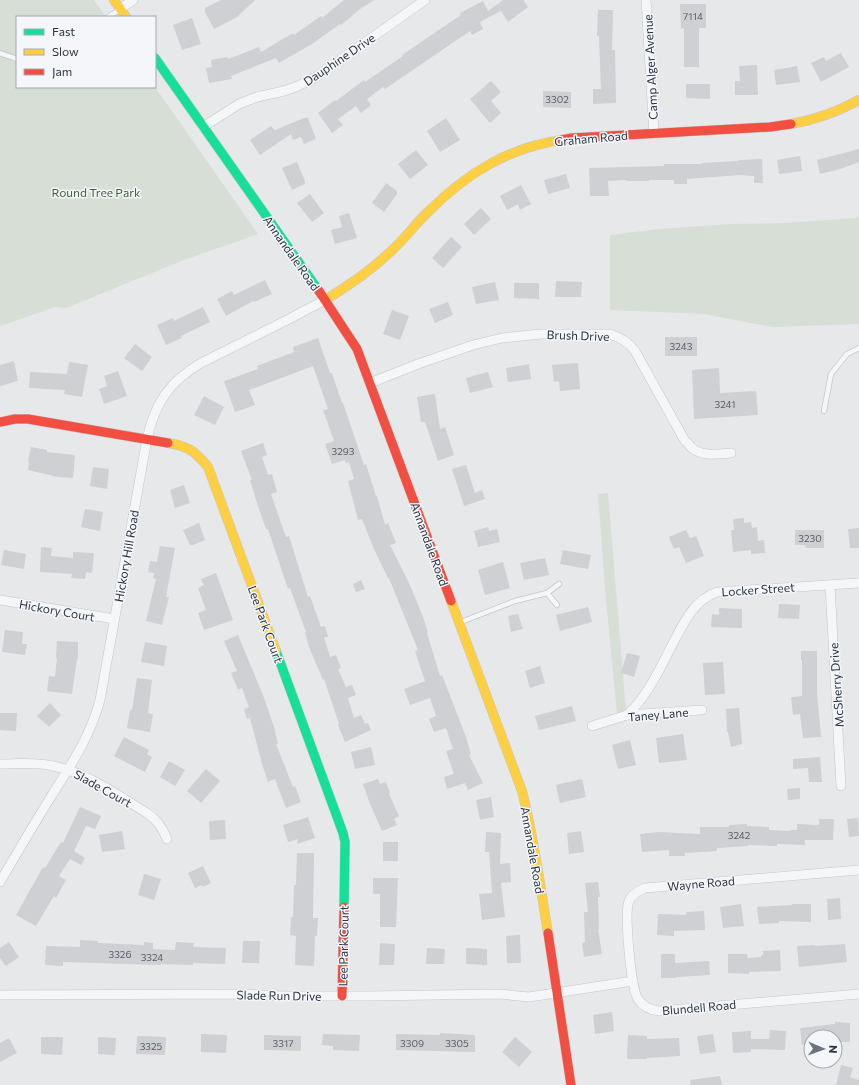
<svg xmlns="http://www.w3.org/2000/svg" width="859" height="1085" viewBox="0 0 859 1085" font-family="Commissioner,sans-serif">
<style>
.green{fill:#d6ded6}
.building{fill:#ced0d3}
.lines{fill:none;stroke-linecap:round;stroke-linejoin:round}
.lane-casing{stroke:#c4c6c8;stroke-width:6}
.street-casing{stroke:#c4c6c8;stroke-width:10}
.fast-casing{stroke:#c4c6c8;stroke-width:10}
.slow-casing{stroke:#c4c6c8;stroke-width:10}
.jam-casing{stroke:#c4c6c8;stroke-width:10}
.lane{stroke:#f5f6f7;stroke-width:4.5}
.street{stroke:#f5f6f7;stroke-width:9}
.fast{stroke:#16e098;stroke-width:9}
.slow{stroke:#ffcf43;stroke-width:9}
.jam{stroke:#f24e42;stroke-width:9}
.labels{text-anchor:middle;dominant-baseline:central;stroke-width:3;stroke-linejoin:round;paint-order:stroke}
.number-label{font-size:10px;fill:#545c69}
.street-label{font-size:12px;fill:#2b3445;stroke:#f4f6f9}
.park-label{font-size:12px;fill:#3f6138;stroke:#f4f6f9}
</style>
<rect width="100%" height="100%" fill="#e6e8ea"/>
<g class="green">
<path d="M0,0h94l12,17h-89v70h138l103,147 -74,26 -118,48 -11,-1 -55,19z"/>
<path d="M859,217v107l-87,3 -68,-13 -94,-4v-75l49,-6 71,-5 55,-1 70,-5z"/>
<path d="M608,493l18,219 -9,2 -12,-125 -7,-95z"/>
</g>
<g class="building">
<path d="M221,0h34l-18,17 -23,12 -9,-17v-4z"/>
<path d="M344,0h30l-14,9 -19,16 -1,-1 -28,20 -33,19 -3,-5 -45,18 1,3 -23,4 -3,-15 6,-1 -1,-7 16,-3 1,2 31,-12 2,5 32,-19 1,2 27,-19 1,2z"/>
<path d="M503,0h20l5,7 -20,15 -7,-11 -21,11 3,7 -11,6 -2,-4 -85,58 -2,-2 -16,12 4,6 -10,8 -5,-7 -18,13 5,6 -11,8 -14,-20 17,-13 1,1 28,-21 1,2 38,-26 -1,-1 59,-40 -1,-2 23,-12 5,10z"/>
<path d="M680,4h26v24h-7v39h-15v-39l-3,1z"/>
<path d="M598,10h15l-1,40h3l1,53 -23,1v-15h8l-2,-53h-2z"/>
<path d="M192,18l9,26 -19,6 -9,-25z"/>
<path d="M841,53l8,14 -28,15 -10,-19 13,-6 2,4z"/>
<path d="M757,65l1,30h-23v-14h5l-1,-15z"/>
<path d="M797,66l3,16 -24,3 -2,-15z"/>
<path d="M491,81l10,11 -10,9 10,12 -11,10 -20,-24z"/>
<path d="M686,84h24v15l-24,-1z"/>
<path d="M543,91l28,1v16l-28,-1z"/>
<path d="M304,118h4l8,21 -12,5 -3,-7 -8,3 -2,-6 -31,21 -10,-15 21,-14 4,4z"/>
<path d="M446,118l14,22 -20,12 -13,-21z"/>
<path d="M859,149v13l-19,7 -20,5 -3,-14z"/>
<path d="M416,150l12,15 -18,14 -12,-15z"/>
<path d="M800,156l2,15 -23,3 -2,-14z"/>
<path d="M762,159l1,24h-9v-7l-15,-1 -52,4v5h-13v-4h-25v1h-23v-1l-18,1 1,15h-19l-1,-28 75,-2v-2h37v-1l38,-2v-1z"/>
<path d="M297,162l8,19v3l-13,6 -10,-22z"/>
<path d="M566,174l4,14 -22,6 -4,-14z"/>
<path d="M386,183l11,8v3l-13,18 -12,-9z"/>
<path d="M521,185l10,19 -11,6 -2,-6 -11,6 -7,-14z"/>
<path d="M310,194l14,19 -12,9 -15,-19z"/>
<path d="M481,208l10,11 -17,16 -10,-11z"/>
<path d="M349,213l8,25 -22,6 -4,-14 11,-3 -3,-11z"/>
<path d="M451,237l11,10 -19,21 -11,-10z"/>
<path d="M265,280l7,14 -18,8 -1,-1 -27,15 -9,-17 15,-8 2,4z"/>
<path d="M556,281l26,1 -1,15h-26z"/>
<path d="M495,282l4,18 -23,4 -4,-17z"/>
<path d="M514,283h25v16l-25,-1z"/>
<path d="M448,302l5,13 -18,8 -6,-14z"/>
<path d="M203,307l7,15 -29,14 1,2 -16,7 -9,-20 16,-7 1,3z"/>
<path d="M392,310l17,6 -9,24 -17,-6z"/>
<rect x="665" y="337" width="32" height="19"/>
<path d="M318,338l12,35h2l10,30h1l21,62 2,-1 10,32h1l8,29 3,-2 8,20 -6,2 20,40 13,32 5,15 -1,1 13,43 2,-1 24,62 5,17 -2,1 14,28 -15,7 -3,-7 -18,6 -3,-12 10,-3 -8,-23 7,-2 -7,-21 -12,4 -5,-13 7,-3 -6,-18 -20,7 -6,-16 21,-8 -10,-30 3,-1 -29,-72h-1l-13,-27v1l-13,-33 -4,1 -10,-39 6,-2 -5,-17 -3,1 -1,-3 -13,4 -7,-20 9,-3 -11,-31 5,-1 -15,-43 -64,24 6,15 -20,7 -11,-31 34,-12 -1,-3 37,-14 -1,-5z"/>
<path d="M135,344l17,13 -10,14 -18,-13z"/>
<path d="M14,361l4,20 -18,5v-21z"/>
<path d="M69,362l19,3 -6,32 -18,-3 1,-4 -36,-2 1,-16 37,2z"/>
<path d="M578,363l2,26 -20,2 -1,-10 -5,1 -2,-17z"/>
<path d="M529,364l2,15 -23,3 -2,-14z"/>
<path d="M719,368l1,25 36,-2 2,24 -64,4 -2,-49z"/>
<path d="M118,371l9,25 -23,8 -5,-15 8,-3 -3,-10z"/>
<path d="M488,372l5,15 -23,6 -4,-15z"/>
<path d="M435,394l5,35 5,-2 9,28 -16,6 -13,-39h-4l-4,-25z"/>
<path d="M204,396l20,11 -9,18 -21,-10z"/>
<path d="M263,443l4,12 -5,2 6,18 4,-1 5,18 -6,2 15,43 3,-1 19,61 2,-1 11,31 4,-1 3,11h-4l6,20 6,-2 5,13 -3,1 8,18 6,-2 4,10 -8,3 6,20 7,-3 4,9 3,-1 3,7 -26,12 -7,-17 1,-1 -15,-45 -1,1 -14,-33 -4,-15h1l-16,-44 -2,1 -20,-60h-2l-9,-26 -7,-23h2l-11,-29z"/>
<path d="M31,447l16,3v2l28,3 -2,23 -15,-1 -30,-7 1,-9 -1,1z"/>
<path d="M466,465l9,28 7,-3 3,9 -21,7 -12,-37z"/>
<path d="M93,467l16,2 -2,20 -17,-3z"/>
<path d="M184,485l6,18 -15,5 -5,-18z"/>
<path d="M85,509l18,3 -3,19 -19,-4z"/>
<path d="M744,518v5l7,-1 1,6 5,-1 1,14 6,-1 1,13 -14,1v-4l-18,2 -2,-22h3l-1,-11z"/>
<path d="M199,523l6,17 -12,5h-3l-7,-15z"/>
<path d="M488,527l1,4 8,-2 3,13 -22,5 -4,-16z"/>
<path d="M859,528v20h-9l-2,-19z"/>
<path d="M686,530l4,8 6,-2 8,20 -18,7 -7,-16 -5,2 -5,-12z"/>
<path d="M795,530h29v18h-18l-1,-3h-10z"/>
<path d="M160,546l15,2 -9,49h3l-7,28 -16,-4 10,-42 -3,-1 1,-5 -6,-1 2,-11 7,1z"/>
<path d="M41,547l11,1 -1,8 22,2v-6l21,1 -2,20 -6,-1 -1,7 -14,-1 1,-4 -32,-2z"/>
<path d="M4,550l22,4 -2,15 -23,-4z"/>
<path d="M563,550l28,5 -3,14 -28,-5z"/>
<path d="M545,558l4,17 -25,5 -4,-17z"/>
<path d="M503,562l7,26 -25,7 -7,-25z"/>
<path d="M216,573l17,47 -29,10 -6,-17 8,-3 -8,-22 6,-3 -3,-6z"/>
<path d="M361,580l4,9 -9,3 -3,-8z"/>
<path d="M779,604l21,1 -1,14 -21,-1z"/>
<path d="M588,607l4,15 -32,9 -4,-16z"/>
<path d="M719,608l23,1v19l-31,-1 1,-13 7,1z"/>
<path d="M518,614l5,15 -12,3 -3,-16z"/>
<path d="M5,630l18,2 -1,12h5l-2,11 -23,-3z"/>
<path d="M238,635l25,60 11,32 4,17h-2l17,43 2,-1 6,16 -15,6 -11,-29 -7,3 -6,-18 -12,-46 -3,1 -3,-10 5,-2 -7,-19 -4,2 -7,-17 6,-2 -13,-30z"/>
<path d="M57,641l21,1v17h-1l-5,35 -25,-3 2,-15 6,1 2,-19h-1z"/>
<path d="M145,642l22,4 -3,20 -23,-4z"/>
<path d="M801,651h16v42l4,44 -18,1 -3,-24 -7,1 -2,-18 11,-1v-36h-1z"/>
<path d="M627,653l13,3 -6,21 -13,-4z"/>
<path d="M723,662l2,32 -20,1 -2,-32z"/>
<path d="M540,666l5,17 -15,5 -5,-17z"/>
<path d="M137,678l15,2 -4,33 5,1 -3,18 -23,-4 3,-18h2z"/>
<path d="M50,703l11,12 -12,12 -12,-11z"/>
<path d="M572,706l4,15 -37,9 -4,-14z"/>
<path d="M739,708l3,36 -11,3 -3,-15h-1l-1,-23z"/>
<path d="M0,713h17l-1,18 -16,-1z"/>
<path d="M683,734l4,26 -28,3 -3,-25z"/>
<path d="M124,737l25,13 -2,4 5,3 -7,15 -31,-16z"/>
<path d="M630,740l6,25 -18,4 -6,-24z"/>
<path d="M371,747l4,18 -20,4 -4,-17z"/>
<path d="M820,757l2,25h-13l-1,-14 -15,1v-10z"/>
<path d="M169,761l16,9 -10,16 -15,-9z"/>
<path d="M206,769l14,12 -19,22 -14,-12z"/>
<path d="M378,779l2,5 6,-2 4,11 -1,1 10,22 -5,3 3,6 -15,6 -12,-27 -7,-20z"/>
<path d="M582,779l4,18 -26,6 -4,-18z"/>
<path d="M800,788v11l-12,1 -1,-11z"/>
<path d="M491,797l3,20 -14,3 -4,-20z"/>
<path d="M80,807l21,9 -6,13 -9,-3 -12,25 11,7 -4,7 -11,-6 -11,17 7,4 -10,18 -2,-2 -18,30 -20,-11 27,-48 2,1 16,-26 2,1z"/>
<path d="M308,817l7,21 -18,6 1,-5 -10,3 -5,-17z"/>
<path d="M858,818l1,18 -10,1 -2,-18z"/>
<path d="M819,819h15l-1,21h-28v5l-28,-1v2l-29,-1v1l-31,2v3l-32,2v3h-16v-6l-27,2 -2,-18 18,-2 42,2v-7h29v-2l18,-1v2l22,1v3l21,1v-1h7v-6l22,1z"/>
<path d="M225,820l1,19 -16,1 -1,-19z"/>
<path d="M122,831l3,18 -23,3 -3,-17z"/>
<path d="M581,831l3,21 -15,2 -2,-21z"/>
<path d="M486,832l15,1 -1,31 10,-1 1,19 -10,1 4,34 -23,3 -3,-26 13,-1 -3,-41h-4z"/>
<rect x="383" y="842" width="15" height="19"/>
<path d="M297,853h17l-1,65h5l-1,18h-2l-1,30 -19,-1 1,-29 -6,-1 1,-18h2l1,-32h2z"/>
<path d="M203,866l8,17 -8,4 -1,-2 -7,3 -7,-15z"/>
<path d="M144,874l17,5 -7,21 -16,-5z"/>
<path d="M373,878h25l-2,49h-16v-33h-7z"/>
<path d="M598,882l2,15h-2l1,32h-1l4,25 -18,3 -2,-14 3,-1 -1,-30h4l-3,-29z"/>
<path d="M840,898l1,21 -13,1 -1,-21z"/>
<path d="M741,904l3,22 -21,2 -3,-21z"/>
<path d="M792,904h19v18l-32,-1v2l-20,1 -2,-17 35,-2z"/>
<path d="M704,911l1,19 -31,1v5l-17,-1 1,-21 28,1v-3z"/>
<path d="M520,935l1,28h-14l-1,-27z"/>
<path d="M80,940l18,1v2l46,2v-3l9,1v6l22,1 1,-8 18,1 -1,4 33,1 -1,16 -32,-1v2l-32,-1v1l-98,-3v4l-18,-1 1,-19 34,1z"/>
<path d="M243,941h17l-1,22h-17z"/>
<path d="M9,942l10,15 -13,9 -6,-8v-10z"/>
<path d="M380,943l15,1 -1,21h-15z"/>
<path d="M845,944l2,18 -48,5 -2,-21 18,-1v1z"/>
<path d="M427,948l18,1 -1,15h-18z"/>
<path d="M466,948l21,1v16l-21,-1z"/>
<path d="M780,950l1,21 -32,1v2l-21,-1v-19h19l1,4 13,-1v-2h2v-4z"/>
<path d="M661,954h14v9l34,-2 1,14 -34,2v1h-15z"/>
<path d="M612,1012l2,19 -19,3 -2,-19z"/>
<path d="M835,1022l15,1v19h-15v-5h-24v7l-9,1 -2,-17 35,-4z"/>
<path d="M770,1030l16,1 -1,19 -34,-1v3l-18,1 -1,-21 19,-1v8h18z"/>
<path d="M440,1033l35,2v17l-79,-2v-16l44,1z"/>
<path d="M201,1034l26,1 -1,18 -25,-1z"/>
<path d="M323,1034l37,1 -1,16 -26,-1v-4l-11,-1z"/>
<path d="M713,1034l3,18 -16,2 -3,-18z"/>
<path d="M264,1035l37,1v15l-37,-1z"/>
<path d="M628,1035l19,1v3l32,-1 1,18 -33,2v1h-20z"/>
<path d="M137,1036l29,1 -1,18 -29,-1z"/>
<path d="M41,1037h22l-1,18 -21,-1z"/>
<path d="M98,1037l18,1 -1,17 -17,-1z"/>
<path d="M515,1037l17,15 -13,15 -17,-15z"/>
<path d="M9,1038l8,15 -17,9v-19z"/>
<path d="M841,1065l12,3 -3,9 9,3v5h-23z"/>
<path d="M720,1076l2,9h-31l-1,-5z"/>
</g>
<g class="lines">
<defs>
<g id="lane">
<path d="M108,17l11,-7"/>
<path d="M0,53l17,6"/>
<path d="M824,411l7,-37 16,-20 12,-6"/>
<path d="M547,593l10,12"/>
<path d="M461,622l54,-21 32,-8 12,-9"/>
</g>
<g id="street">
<path d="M646,0l8,134"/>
<path d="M120,9l13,-9"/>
<path d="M203,127l36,-23 18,-7 27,-6 14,-5 18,-9 109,-77"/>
<path d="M370,383l48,-19 55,-19 29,-7 39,-4h69c11,4 18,8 25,17l50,90c3,2 5,5 7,7 11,9 26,6 39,5"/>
<path d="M830,585l11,201"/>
<path d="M0,600l114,19"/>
<path d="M627,715c18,-16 31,-42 42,-64 12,-22 22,-50 48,-59l142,-9"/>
<path d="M592,726l35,-11 75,-5"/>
<path d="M0,764c17,0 36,-2 53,2 35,7 64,29 94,47 10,7 15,14 20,26"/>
<path d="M859,870l-214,18c-7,3 -13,6 -16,13 -5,12 2,88 9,98 5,8 12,11 21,12l200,-17"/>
<path d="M0,882c17,-29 34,-58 52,-87 19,-30 39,-60 48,-95l47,-261c8,-36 22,-57 54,-76l84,-42 40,-21"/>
<path d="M0,995l240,-1 44,2h86l129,-2 30,3 104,-16"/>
</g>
<g id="fast">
<path d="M155,58l164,233"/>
<path d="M276,651l67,182 2,9 -1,65"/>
</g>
<g id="slow">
<path d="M114,0l12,17"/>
<path d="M791,124c24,-4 46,-12 68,-24"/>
<path d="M325,300c23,-14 45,-29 64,-47 15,-13 26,-29 40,-42 38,-38 79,-63 132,-71"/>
<path d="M168,443c20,3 27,8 40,24l68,184"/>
<path d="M451,601l71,190c12,47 18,94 26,142"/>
</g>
<g id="jam">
<path d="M561,140l11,-2 198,-11 21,-3"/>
<path d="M319,291l38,58 94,252"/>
<path d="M0,422l15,-3h13l140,24"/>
<path d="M548,933l23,152"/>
<path d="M342,996l2,-89"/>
</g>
</defs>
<use href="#lane" class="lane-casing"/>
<use href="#street" class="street-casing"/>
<use href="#fast" class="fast-casing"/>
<use href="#slow" class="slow-casing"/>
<use href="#jam" class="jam-casing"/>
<use href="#lane" class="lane"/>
<use href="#street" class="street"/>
<use href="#fast" class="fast"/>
<use href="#slow" class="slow"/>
<use href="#jam" class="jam"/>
</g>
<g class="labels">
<g class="number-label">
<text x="693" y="16">7114</text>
<text x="557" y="99">3302</text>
<text x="681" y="346">3243</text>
<text x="725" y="404">3241</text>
<text x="343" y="451">3293</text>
<text x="810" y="538">3230</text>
<text x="739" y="835">3242</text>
<text x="120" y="954">3326</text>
<text x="152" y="957">3324</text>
<text x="283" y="1043">3317</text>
<text x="412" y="1043">3309</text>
<text x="457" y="1043">3305</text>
<text x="151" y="1046">3325</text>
</g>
<g class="street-label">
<text transform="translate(339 59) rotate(-34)">Dauphine Drive</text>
<text transform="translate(650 67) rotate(-93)">Camp Alger Avenue</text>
<text transform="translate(591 138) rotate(-5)">Graham Road</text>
<text transform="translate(292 253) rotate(55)">Annandale Road</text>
<text transform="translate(578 335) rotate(2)">Brush Drive</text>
<text transform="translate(430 544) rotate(70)">Annandale Road</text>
<text transform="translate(126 556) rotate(-80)">Hickory Hill Road</text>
<text transform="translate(758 589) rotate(-4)">Locker Street</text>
<text transform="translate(57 610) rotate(10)">Hickory Court</text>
<text transform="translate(266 624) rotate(70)">Lee Park Court</text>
<text transform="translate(836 685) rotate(-94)">McSherry Drive</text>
<text transform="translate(658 714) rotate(-5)">Taney Lane</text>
<text transform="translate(103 788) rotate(29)">Slade Court</text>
<text transform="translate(533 850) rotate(80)">Annandale Road</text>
<text transform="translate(701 883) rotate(-5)">Wayne Road</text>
<text transform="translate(343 946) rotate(-89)">Lee Park Court</text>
<text transform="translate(279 995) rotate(1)">Slade Run Drive</text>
<text transform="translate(699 1007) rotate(-5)">Blundell Road</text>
</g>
<g class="park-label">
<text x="96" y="192">Round Tree Park</text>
</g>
</g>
<rect x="16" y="16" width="140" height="72" fill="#f4f6f9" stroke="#a4a8b1"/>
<rect x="24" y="29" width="20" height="6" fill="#16e098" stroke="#a4a8b1"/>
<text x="52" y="36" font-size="12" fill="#2b3445">Fast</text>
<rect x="24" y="49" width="20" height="6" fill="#ffcf43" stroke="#a4a8b1"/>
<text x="52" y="56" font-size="12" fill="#2b3445">Slow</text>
<rect x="24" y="69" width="20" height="6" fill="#f24e42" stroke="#a4a8b1"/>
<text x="52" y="76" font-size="12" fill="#2b3445">Jam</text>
<g transform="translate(823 1049) rotate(92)"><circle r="19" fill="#f4f6f9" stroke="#a4a8b1"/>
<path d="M0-3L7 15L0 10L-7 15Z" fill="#6c737f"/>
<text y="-6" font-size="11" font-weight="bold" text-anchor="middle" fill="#2b3445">N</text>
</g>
</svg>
